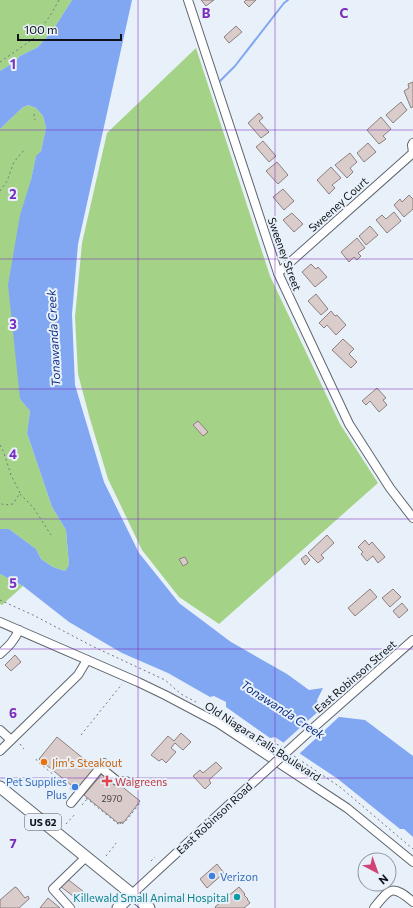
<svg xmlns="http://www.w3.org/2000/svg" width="413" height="908" viewBox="0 0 413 908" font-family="Commissioner,sans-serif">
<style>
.green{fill:#a4d388}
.water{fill:#81a6f2}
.pier{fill:#e8f1fa}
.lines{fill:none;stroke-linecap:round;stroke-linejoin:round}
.stream{stroke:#81a6f2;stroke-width:2}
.building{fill:#daccca;stroke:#8d7f7e}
.minor-casing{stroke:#5f666f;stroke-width:10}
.major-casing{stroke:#5f666f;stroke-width:13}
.path{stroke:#747980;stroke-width:1;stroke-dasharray:2 3;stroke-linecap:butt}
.minor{stroke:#fff;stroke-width:8}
.major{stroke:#fff;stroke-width:11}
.minor-bridge-casing{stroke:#5f666f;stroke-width:10;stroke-linecap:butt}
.minor-bridge{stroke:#fff;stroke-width:8}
.grid{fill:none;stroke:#7b2cbf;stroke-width:1;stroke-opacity:0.55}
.food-dot{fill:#e8710a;stroke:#e8f1fa;stroke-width:1.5}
.health-dot{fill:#e0444e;stroke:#e8f1fa;stroke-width:1.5}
.shop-dot{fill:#3f7fe0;stroke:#e8f1fa;stroke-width:1.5}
.culture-dot{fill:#0f9aa8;stroke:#e8f1fa;stroke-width:1.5}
.labels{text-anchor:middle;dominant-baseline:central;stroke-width:4;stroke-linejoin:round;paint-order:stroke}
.number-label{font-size:9px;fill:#424043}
.shield{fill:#e8f1fa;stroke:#50555a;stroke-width:1}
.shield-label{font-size:10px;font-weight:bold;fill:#0f1216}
.street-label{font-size:11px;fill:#0f1216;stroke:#e8f1fa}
.food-label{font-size:11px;fill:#c56008;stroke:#e8f1fa;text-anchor:start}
.shop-label{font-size:11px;fill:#366cbe;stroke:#e8f1fa;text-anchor:end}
.health-label{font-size:11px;fill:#be3a42;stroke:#e8f1fa;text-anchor:start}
.culture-label{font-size:11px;fill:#0d838f;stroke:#e8f1fa;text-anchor:end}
.water-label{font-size:12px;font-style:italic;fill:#0e2e84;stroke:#e8f1fa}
.grid-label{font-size:13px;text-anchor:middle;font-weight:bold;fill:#7b2cbf;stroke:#e8f1fa;stroke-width:4;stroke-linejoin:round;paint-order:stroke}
</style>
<rect width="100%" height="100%" fill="#e8f1fa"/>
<g class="green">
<path d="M0,0h72l-19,30 -15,17 -18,9 -7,7 -13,8z"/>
<path d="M196,48l74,228 70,148 38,59 -159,141 -40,-27 -37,-47 -34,-71 -18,-60 -12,-45 -3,-57 7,-74 25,-110z"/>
<path d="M28,105l8,3 7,8 3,12 -5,23 -5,6 -5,23 -11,219 10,12 -3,22 25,74 14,23 3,35 -4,6 -12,-4 -12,-8 -5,-10 -27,-20h-9v-400l22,-21z"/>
<path d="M0,574l23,12 -21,19 -2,-1z"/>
</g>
<path class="water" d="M72,0h60l-54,244 -6,70 3,71 29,97 35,71 40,50 52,39 56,32 22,16 14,-2 -6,12 6,15 42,5 48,36v81l-9,-8h-4l-62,-50 -63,-42 -5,1 -44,-31v-5l-12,-6 -4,1 -42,-24 -46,-20 -53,-31 -46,-36 -23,-12v-45h9l27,20 5,10 12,8 12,4 4,-6 -3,-35 -14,-23 -25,-74 3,-22 -10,-12 -12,-114 12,-70 11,-35 5,-24 5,-5 5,-23 -3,-12 -7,-8 -8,-3 -6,3 -22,21v-58l13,-8 7,-7 18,-9 15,-17z"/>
<path class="pier" d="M322,708l2,5 17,2 -43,40 -16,-11z"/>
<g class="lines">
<path class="stream" d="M219,82l16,-16 49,-63 4,-3"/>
</g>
<g class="building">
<path d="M201,0h13l-8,6z"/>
<path d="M246,0h10l-7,7 -5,-5z"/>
<path d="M236,26l6,6 -13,11 -5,-6z"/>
<path d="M413,82v25l-2,1 -7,-17 5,-3 -1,-4z"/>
<path d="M401,102l6,8 -14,13 -7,-8z"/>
<path d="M259,113l4,5 -4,3 10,11 -8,6 -13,-15z"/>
<path d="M381,117l10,12 -8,7 3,3 -7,5 -12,-14z"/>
<path d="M263,141l13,15 -7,6 -13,-15z"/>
<path d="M368,143l8,9 -12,10 -7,-9z"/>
<path d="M350,153l7,9 -7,6 3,4 -6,6 -12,-13z"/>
<path d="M277,162l11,13 -10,9 -12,-13z"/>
<path d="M331,167l10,11 -9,7 3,3 -6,6 -12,-14z"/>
<path d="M283,189l11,12 -10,9 -11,-13z"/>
<path d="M409,195l4,4v10l-9,8 -10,-12 6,-6 2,3z"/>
<path d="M394,212l7,9 -14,12 -11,-13 6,-5 4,4z"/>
<path d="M292,213l11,11 -9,8 -11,-12z"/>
<path d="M370,226l8,9 -12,10 -7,-9z"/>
<path d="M357,238l8,10 -7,5 3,3 -4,4 -3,-3 -5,5 -8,-10z"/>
<path d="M311,264l5,5 2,-2 9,10 -12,10 -13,-15z"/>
<path d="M316,294l12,15 -7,6 -13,-14z"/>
<path d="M331,311l4,5 2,-1 9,10 -10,10 -9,-10 -3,3 -5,-5z"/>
<path d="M343,339l11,10 -5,5 8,8 -6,6 -19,-18z"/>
<path d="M377,388l9,10 -3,2 4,5 -8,7 -9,-11 -4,4 -4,-4z"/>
<path d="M198,421l10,11 -5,4 -10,-11z"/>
<path d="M327,535l7,8 -13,12 3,3 -6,5 -10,-10z"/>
<path d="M365,540l4,5 3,-3 13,15 -7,6 -5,-7 -6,5 -6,-7 2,-2 -5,-5z"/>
<path d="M306,555l4,5 -5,5 -4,-6z"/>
<path d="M185,557l3,6 -5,3 -4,-7z"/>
<path d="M370,589l7,8 -22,19 -7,-8z"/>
<path d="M393,589l8,8 -11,10 -8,-9z"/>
<path d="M402,603l6,7 -9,8 -6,-7z"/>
<path d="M15,655l6,7 -10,9 -6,-6z"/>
<path d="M181,733l10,9 -8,8 -8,-7 -4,5 5,4 -10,11 -4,-4 -3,2 -8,-6 17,-19 6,5z"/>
<path d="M57,737l38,31 -18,22 -38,-31z"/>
<path d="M216,762l6,6 -13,12 2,3 -6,6 -12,-13 7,-6 3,3z"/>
<path d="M105,773l35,28 -16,21 -6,1 -34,-28 18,-21z"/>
<path d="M217,864l7,9 -17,15 -7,-9z"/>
<path d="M66,878l22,17 -6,8 -22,-17z"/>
<path d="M15,887l2,1 8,10 3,-2 1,2v1l-10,9h-19v-8z"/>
<path d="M239,887l6,7 -1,1 4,4h-1l3,4 -6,5h-28l-1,-1z"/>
<path d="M48,898l12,10h-20z"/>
</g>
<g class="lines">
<defs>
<g id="minor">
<path d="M188,0l90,273 71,151 41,64 23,30"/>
<path d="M413,153l-1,-8 1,-2"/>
<path d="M278,273l135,-120"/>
<path d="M0,622l138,60 27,13 53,28 129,85 66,54"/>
<path d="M0,654c9,-8 14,-13 19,-24"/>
<path d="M312,729l101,-89"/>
<path d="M0,730l11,10"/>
<path d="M0,751l78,-76 9,-15"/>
<path d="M101,768l16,13h9"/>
<path d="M71,803l33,-40"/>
<path d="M132,894l126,-116"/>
<path d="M70,908l-17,-19 33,-32"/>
<path d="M374,908c16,-20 18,-24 39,-6"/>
</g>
<g id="major">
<path d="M0,787l149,121"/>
<path d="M118,908l14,-14"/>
</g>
</defs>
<use href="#minor" class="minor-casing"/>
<use href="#major" class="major-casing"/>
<g class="path">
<path d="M0,62l33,-23 17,-23 9,-16"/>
<path d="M34,114l1,6"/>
<path d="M0,191l7,-10 7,-19 11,-13"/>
<path d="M0,445l4,8 7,22 9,18 -7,11 -9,1 -4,-2"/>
<path d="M20,494l13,13 18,28"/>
<path d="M0,600l33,15 59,31 73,34 16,14 15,8"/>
<path d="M81,735l41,-51"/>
<path d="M253,737c9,4 20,4 29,10"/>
<path d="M20,744l4,5"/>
<path d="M294,756l46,31 73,62"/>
<path d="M36,759l2,3 34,28"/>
<path d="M86,798l32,26 6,-1 17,-21"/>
<path d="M82,805l5,-6"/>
<path d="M120,822l1,5"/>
<path d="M66,824l10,-11"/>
<path d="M106,856l9,-11 1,-2"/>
<path d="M151,861l4,-4"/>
</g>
<use href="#minor" class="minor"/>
<use href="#major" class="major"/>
<defs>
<path id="minor-bridge" d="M258,778l54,-49"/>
</defs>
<use href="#minor-bridge" class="minor-bridge-casing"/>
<use href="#minor-bridge" class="minor-bridge"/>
</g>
<path class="grid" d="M138,0v908M275,0v908M0,130h413M0,259h413M0,389h413M0,519h413M0,649h413M0,778h413"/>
<circle class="food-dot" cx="44" cy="762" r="4"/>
<path class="health-dot" d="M105 775h4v4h4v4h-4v4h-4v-4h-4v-4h4z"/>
<g class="shop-dot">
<circle cx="75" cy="787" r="4"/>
<circle cx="212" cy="876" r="4"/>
</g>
<circle class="culture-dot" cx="237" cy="897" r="4"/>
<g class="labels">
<g class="number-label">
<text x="112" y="798">2970</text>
</g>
<rect class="shield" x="25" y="814" width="36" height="16" rx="3"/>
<g class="shield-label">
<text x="43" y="822">US 62</text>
</g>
<g class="street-label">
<text transform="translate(338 204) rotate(-42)">Sweeney Court</text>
<text transform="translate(285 254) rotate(70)">Sweeney Street</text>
<text transform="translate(355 676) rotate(-41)">East Robinson Street</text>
<text transform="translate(263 741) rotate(33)">Old Niagara Falls Boulevard</text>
<text transform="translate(214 818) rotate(-43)">East Robinson Road</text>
</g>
<g class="food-label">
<text x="52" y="762">Jim's Steakout</text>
</g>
<g class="shop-label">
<text x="67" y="781">Pet Supplies<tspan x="67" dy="13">Plus</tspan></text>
<text x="220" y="876" text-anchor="start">Verizon</text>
</g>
<g class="health-label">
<text x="115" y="781">Walgreens</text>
</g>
<g class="culture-label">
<text x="229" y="897">Killewald Small Animal Hospital</text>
</g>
<g class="water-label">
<text transform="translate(53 338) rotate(-93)">Tonawanda Creek</text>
<text transform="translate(283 709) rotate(33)">Tonawanda Creek</text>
</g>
</g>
<g class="grid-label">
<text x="206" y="18">B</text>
<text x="344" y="18">C</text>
<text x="13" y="69">1</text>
<text x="13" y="199">2</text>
<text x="13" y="329">3</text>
<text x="13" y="459">4</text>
<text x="13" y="588">5</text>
<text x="13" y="718">6</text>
<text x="13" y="848">7</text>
</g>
<g transform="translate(377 872) rotate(139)"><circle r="19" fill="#e8f1fa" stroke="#91989f"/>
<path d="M0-3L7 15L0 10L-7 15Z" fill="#d04374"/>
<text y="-6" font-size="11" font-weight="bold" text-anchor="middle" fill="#0f1216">N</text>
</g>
<path d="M18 34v6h103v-6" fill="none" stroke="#0f1216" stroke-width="2"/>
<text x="24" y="34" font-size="12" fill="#0f1216" stroke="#e8f1fa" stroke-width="3" paint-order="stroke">100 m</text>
</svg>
